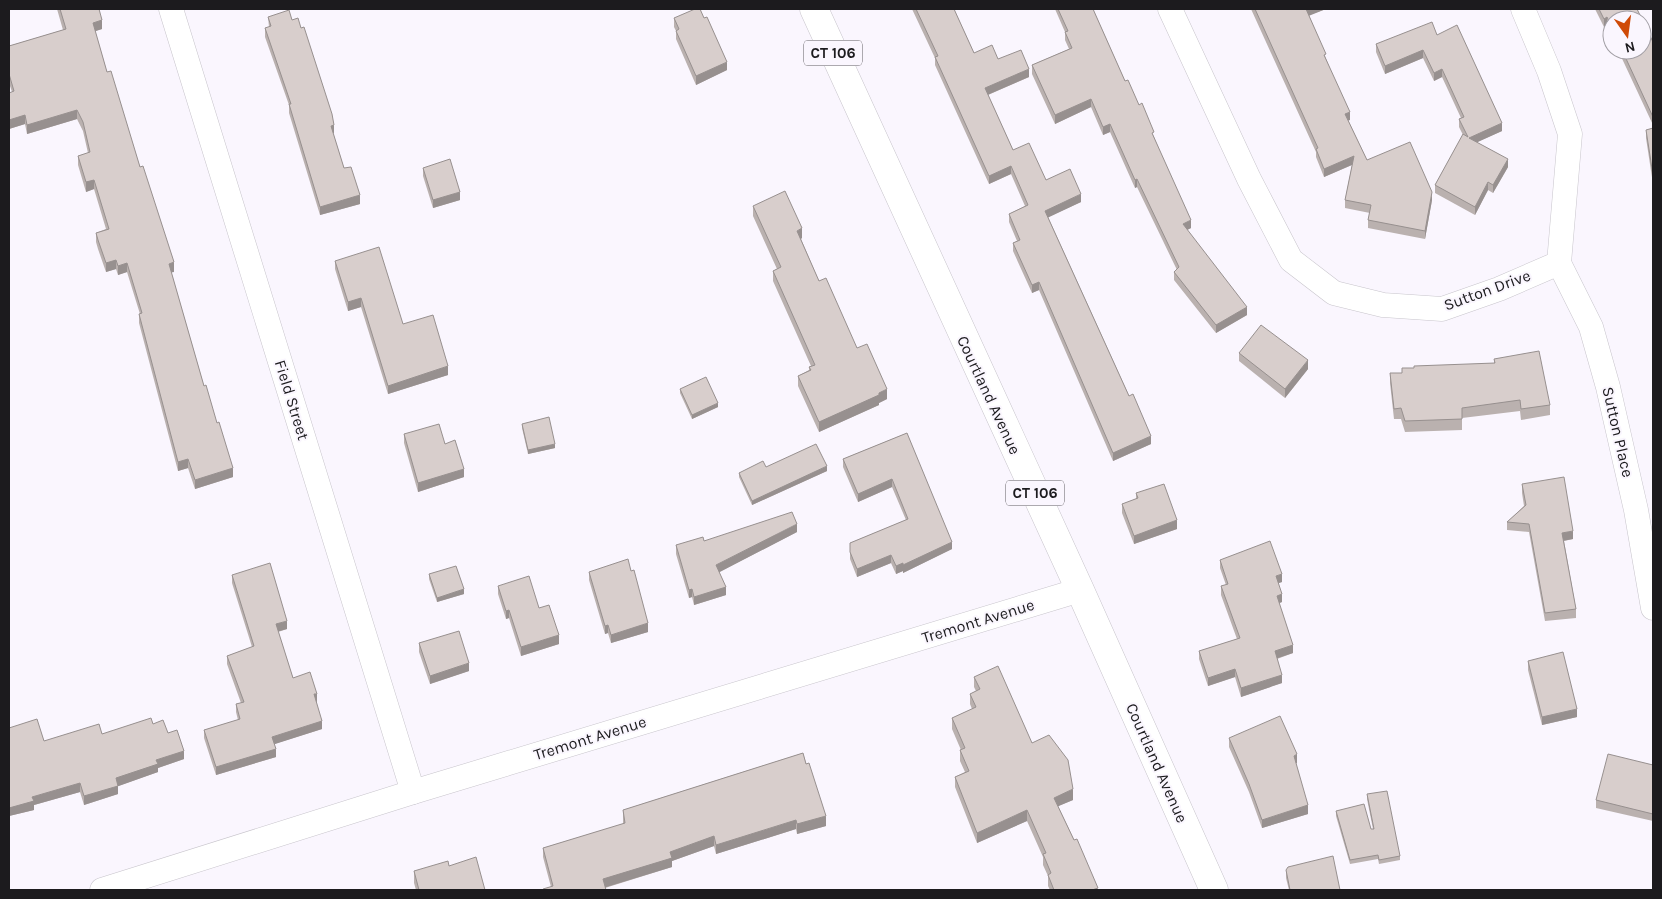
<svg xmlns="http://www.w3.org/2000/svg" width="1662" height="899" viewBox="0 0 1662 899" font-family="Karla,sans-serif">
<style>
.lines{fill:none;stroke-linecap:round;stroke-linejoin:round}
.minor-casing{stroke:#c8c5cc;stroke-width:25}
.primary-casing{stroke:#c8c5cc;stroke-width:29}
.minor{stroke:#fff;stroke-width:24}
.primary{stroke:#fff;stroke-width:28}
.wall{fill:#bab1af}
.shaded-wall{fill:#97908f}
.building{fill:#d8cecc;stroke:#97908f}
.labels{text-anchor:middle;dominant-baseline:central;stroke-width:4;stroke-linejoin:round;paint-order:stroke}
.shield{fill:#faf6fe;stroke:#5f5d61;stroke-width:1}
.shield-label{font-size:15px;font-weight:bold;fill:#1c1b1e}
.street-label{font-size:16px;fill:#1c1b1e;stroke:#faf6fe}
</style>
<rect width="100%" height="100%" fill="#faf6fe"/>
<g class="lines">
<defs>
<g id="minor">
<path d="M171,9l242,783"/>
<path d="M1170,9l79,170 42,81 43,33 49,12 59,4 57,-20 60,-26"/>
<path d="M1523,9l26,62 21,63 -11,129"/>
<path d="M1559,263l32,64 17,60 28,123 17,98"/>
<path d="M102,890l311,-98 667,-202"/>
</g>
<path id="primary" d="M814,9l266,581 134,300"/>
</defs>
<use href="#minor" class="minor-casing"/>
<use href="#primary" class="primary-casing"/>
<use href="#minor" class="minor"/>
<use href="#primary" class="primary"/>
</g>
<g class="wall">
<path d="M57,9h42l3,20 -7,2 12,41 33,95 34,105h-3l33,114 29,91 -38,12 -7,-21 -10,3 -39,-148v-9h1l-13,-42 -9,3 -2,-6 -10,3 -8,-23 -2,-7v-9l10,-4 -12,-40 -8,3 -8,-27v-9l10,-3 -5,-22 -6,-12 -50,15 -2,-10 -16,5v-36l3,-1 -3,-9v-37l54,-16z"/>
<path d="M912,9h42l20,44 24,6 31,18 -41,18 25,55 33,30 35,22 -33,15 103,227 -38,17 -74,-171 -7,3 -19,-42v-8l4,-2 -8,-19v-8l16,-8 -14,-32 -22,10 -54,-119v-7z"/>
<path d="M1055,9h38l32,72 14,24 15,32 37,91 -4,2 60,85 -31,18 -42,-53v-8l3,-2 -40,-83 -2,1 -25,-56 -7,3 -12,-28 -36,17 -23,-50v-9l37,-16 -4,-9v-8z"/>
<path d="M1251,9h75l-17,6 41,105h-2l19,40 65,40 -7,39 -57,-11v-8l2,-7 -25,-5v-8l7,-35 -28,12 -8,-20v-5z"/>
<path d="M1595,9h43v2l15,31v83l-35,-75h24l-30,-30v16l-5,-10 -3,1z"/>
<path d="M268,17l24,3 42,113h-1l11,35 16,36 -40,11 -31,-102v-8l-24,-68v-9l4,-1z"/>
<path d="M674,18l53,52 -31,15 -20,-46v-8l-2,-4z"/>
<path d="M1437,35l65,96 -25,11 31,25 -15,26 -5,-3 -13,25 -40,-22v-8l28,-50 -4,-8v-8l2,-1 -19,-41 -8,4 -11,-23 -38,16 -9,-22v-8z"/>
<path d="M1653,129v55l-7,-46v-8z"/>
<path d="M423,168l37,32 -27,8 -10,-32z"/>
<path d="M753,206l49,32 -1,1 18,42 38,67 30,51 -8,4v2l-60,27 -21,-46v-10l11,-6v-3l2,-1 -38,-85v-10l4,-2 -24,-53z"/>
<path d="M335,261l68,63 45,51 -60,19 -27,-87 -13,4 -13,-42z"/>
<path d="M1239,353l69,16 -23,29 -46,-37z"/>
<path d="M1494,359l56,46v10l-29,5 -1,-9 -58,7v12l-57,2 -4,-13h-7l-4,-36v-10h12l92,-10z"/>
<path d="M680,389l38,18 -26,12 -12,-26z"/>
<path d="M522,424l33,24 -27,6 -6,-26z"/>
<path d="M907,433l45,116 -49,24v-2l-7,3 -5,-11 -34,14 -7,-18v-16l56,-23 -14,-33 -34,15 -15,-35v-8z"/>
<path d="M404,434l41,10 19,33 -46,15 -14,-49z"/>
<path d="M766,467l61,4 -75,34 -13,-28v-4z"/>
<path d="M1522,484l51,55 -9,2 12,68v9l-31,3 -16,-89 -22,-2v-8l17,-16 -2,-13z"/>
<path d="M1136,493l41,36 -43,15 -12,-31v-9l14,-5z"/>
<path d="M797,532l-78,40 7,23 -32,10 -2,-8 -3,1 -13,-44v-9l28,-4z"/>
<path d="M1220,560l62,22 -4,1 4,19 -3,1 14,50 -16,6 5,24 -41,14 -6,-20 -27,9 -9,-27v-8l38,-12 -16,-44v-9l5,-1 -6,-17z"/>
<path d="M589,572l59,60 -37,11 -3,-10 -3,1 -16,-54z"/>
<path d="M429,574l35,20 -27,8 -8,-23z"/>
<path d="M232,575l55,54 -9,3 15,46 24,24h-1l6,27 -48,15 2,13 -60,18 -12,-37v-8l34,-10 -2,-8v-8l5,-1 -14,-39v-8l25,-9 -20,-64z"/>
<path d="M498,586l41,22 20,36 -38,12 -12,-38 -3,1 -8,-25z"/>
<path d="M419,643l50,28 -39,13 -11,-32z"/>
<path d="M1528,661l49,56 -35,8 -14,-55z"/>
<path d="M974,677l58,66 41,57 -15,6 40,84h-48l-2,-4v-10l-5,-11v-8l-16,-36 -50,22 -22,-56v-10l10,-5 -5,-11v-11h1l-9,-21v-11l20,-9 -2,-5v-10l6,-3 -2,-4z"/>
<path d="M153,724l15,9 16,26 -26,9v4l-40,14v8l-34,11 -4,-13 -46,13v5l-25,6v-88l35,13 58,-7z"/>
<path d="M1229,738l68,25h-1l12,51 -46,14 -13,-36 -20,-45z"/>
<path d="M803,753l23,73 -29,8 -1,-5 -80,25 -2,-8 -42,15v6l-67,21 -54,-1 -8,-30v-9l80,-24v-14z"/>
<path d="M1653,765v56l-57,-13v-8z"/>
<path d="M1367,794l33,62v4l-21,4 -1,-5 -28,5 -14,-48v-5l35,18h2l-6,-30z"/>
<path d="M449,866l36,24h-69l-2,-7v-12z"/>
<path d="M1286,870l54,20h-51l-3,-12z"/>
</g>
<g class="shaded-wall">
<path d="M1306,9h20l-20,8z"/>
<path d="M1607,17v9l-3,1v-8z"/>
<path d="M102,20v9l-9,3v-9z"/>
<path d="M1423,50v8l-38,16v-8z"/>
<path d="M727,62v8l-31,15v-9z"/>
<path d="M1029,69v8l-44,19v-8z"/>
<path d="M1442,69v8l-8,4v-8z"/>
<path d="M1091,99v8l-36,17v-9z"/>
<path d="M77,110v9l-50,15v-9z"/>
<path d="M1350,112v8l-5,2v-8z"/>
<path d="M25,115v9l-16,5v-9z"/>
<path d="M1502,123v8l-33,15v-8z"/>
<path d="M1110,124v8l-7,3v-8z"/>
<path d="M334,125v8l-3,1v-8z"/>
<path d="M1354,156v8l-30,13v-8z"/>
<path d="M1508,159v8l-15,26v-8z"/>
<path d="M1011,166v8l-22,10v-8z"/>
<path d="M1137,179v8l-2,1v-8z"/>
<path d="M94,180v9l-8,3v-10z"/>
<path d="M1488,182v8l-13,25v-8z"/>
<path d="M460,192v8l-27,8v-8z"/>
<path d="M1432,192v8l-7,39v-8z"/>
<path d="M1081,194v8l-36,17v-8z"/>
<path d="M360,195v9l-40,11v-8z"/>
<path d="M1191,220v8l-8,4v-8z"/>
<path d="M802,228v10l-5,3v-10z"/>
<path d="M116,260v9l-10,3v-9z"/>
<path d="M174,262v10l-5,1v-9z"/>
<path d="M127,263v9l-9,3v-9z"/>
<path d="M1039,282v8l-7,3v-8z"/>
<path d="M361,298v9l-13,4v-9z"/>
<path d="M1247,307v8l-31,18v-8z"/>
<path d="M1308,360v9l-23,29v-9z"/>
<path d="M448,366v9l-60,19v-8z"/>
<path d="M887,389v10l-8,4v2l-60,27v-10z"/>
<path d="M718,403v4l-26,12v-4z"/>
<path d="M1151,436v8l-38,17v-8z"/>
<path d="M555,444v4l-27,6v-4z"/>
<path d="M188,459v9l-10,3v-9z"/>
<path d="M827,466v5l-75,34v-4z"/>
<path d="M233,468v9l-38,12v-9z"/>
<path d="M464,469v8l-46,15v-9z"/>
<path d="M892,479v8l-34,15v-8z"/>
<path d="M1177,520v9l-43,15v-8z"/>
<path d="M797,524v8l-81,42v-9z"/>
<path d="M1573,531v8l-11,2v-8z"/>
<path d="M952,542v7l-49,24v-8z"/>
<path d="M891,555v8l-34,14v-8z"/>
<path d="M903,563v8l-7,3v-8z"/>
<path d="M1282,574v8l-6,2v-8z"/>
<path d="M726,587v8l-32,10v-8z"/>
<path d="M464,589v5l-27,8v-4z"/>
<path d="M692,589v8l-3,1v-8z"/>
<path d="M1282,594v8l-5,2v-8z"/>
<path d="M509,610v8l-3,1v-8z"/>
<path d="M287,621v8l-11,3v-8z"/>
<path d="M648,623v9l-37,11v-8z"/>
<path d="M608,625v8l-3,1v-8z"/>
<path d="M559,635v9l-38,12v-9z"/>
<path d="M1293,645v8l-18,6v-8z"/>
<path d="M469,663v8l-39,13v-8z"/>
<path d="M1235,669v8l-27,9v-8z"/>
<path d="M1282,675v8l-41,14v-9z"/>
<rect x="314" y="694" width="3" height="8"/>
<path d="M1577,709v8l-35,8v-8z"/>
<path d="M322,721v8l-50,16v-8z"/>
<path d="M276,749v8l-60,18v-8z"/>
<path d="M184,751v8l-26,9v4l-42,15v-9l40,-18z"/>
<path d="M1297,754v9l-3,1v-8z"/>
<path d="M80,783v9l-46,13v5l-25,6v-8l23,-11z"/>
<path d="M118,786v8l-34,11v-9z"/>
<path d="M1073,789v11l-19,8v-10z"/>
<path d="M1308,805v9l-46,14v-8z"/>
<path d="M1027,810v11l-50,22v-10z"/>
<path d="M826,816v10l-29,8v-10z"/>
<path d="M796,820v9l-80,25v-9z"/>
<path d="M714,836v10l-42,15v6l-69,21v-9l67,-27z"/>
</g>
<g class="building">
<path d="M60,9h39l3,11 -9,3 14,49 4,-1 29,96 3,-1 31,96 -5,2 35,122 2,-1 11,38 2,-1 14,46 -38,12 -7,-21 -10,3 -39,-148 3,-1 -15,-50 -9,3 -2,-6 -10,3 -8,-23 -2,-7 13,-4 -15,-49 -8,2 -8,-26 12,-4 -7,-30 -6,-12 -50,15 -2,-10 -16,5v-27l5,-2 -5,-17v-28l57,-17z"/>
<path d="M695,9h5l4,9 3,-1 20,45 -31,14 -20,-45 3,-2 -5,-11z"/>
<path d="M916,9h38l20,44 18,-8 6,14 23,-9 8,19 -44,19 28,62 16,-7 17,37 24,-11 11,25 -36,17 84,185 4,-2 18,42 -38,17 -74,-171 -7,3 -19,-42 7,-3 -11,-26 19,-9 -17,-39 -22,10 -54,-119 3,-1z"/>
<path d="M1058,9h35l32,72 3,-1 11,25 3,-2 12,29 -2,1 39,87 -8,4 64,83 -31,18 -42,-53 5,-5 -42,-88 -2,1 -25,-56 -7,3 -12,-28 -36,16 -23,-50 40,-17 -7,-16 3,-1z"/>
<path d="M1255,9h51l20,45 -2,1 26,57 -5,2 22,46 43,-18 22,50 -7,39 -57,-11 3,-15 -26,-5 9,-44 -30,13 -8,-20 2,-1z"/>
<path d="M1599,9h38l16,33v75l-31,-67h20v-30h-30v8l-5,-11 -3,2z"/>
<path d="M289,10l3,10 6,-2 3,10 3,-1 28,87 2,11 -3,1 13,42 7,-1 9,28 -40,12 -31,-103h2l-26,-76 6,-2 -3,-9z"/>
<path d="M1432,22l5,13 20,-10 45,98 -33,15 39,21 -15,26 -5,-3 -13,25 -40,-22 28,-51 5,3 -9,-18 5,-2 -22,-48 -8,4 -11,-23 -38,16 -9,-22z"/>
<path d="M1653,128v47l-7,-45z"/>
<path d="M450,159l10,33 -27,8 -10,-32z"/>
<path d="M785,191l17,37 -5,3 22,50 7,-3 31,70 10,-4 20,45 -8,4v2l-60,27 -21,-46 13,-6 -2,-3 6,-2 -42,-94 8,-4 -28,-61z"/>
<path d="M379,247l24,77 30,-9 15,51 -60,20 -27,-88 -13,4 -13,-41z"/>
<path d="M1261,325l47,35 -23,29 -46,-36z"/>
<path d="M1539,351l11,54 -29,4 -1,-9 -58,8v11l-57,2 -4,-13 -7,1 -4,-36h12v-5h12v-2l81,-3 -1,-4z"/>
<path d="M706,377l12,26 -26,12 -12,-26z"/>
<path d="M549,417l6,27 -27,6 -6,-26z"/>
<path d="M439,424l6,20 10,-4 9,29 -46,14 -14,-49z"/>
<path d="M907,433l45,109 -49,23v-2l-7,3 -5,-11 -34,14 -7,-17v-9l58,-24 -16,-40 -34,15 -15,-35z"/>
<path d="M816,444l11,22 -75,35 -13,-28 24,-12 3,6z"/>
<path d="M1564,477l9,54 -11,2 14,76 -31,4 -16,-89 -22,-2 19,-17 -4,-21z"/>
<path d="M1164,484l13,36 -43,16 -12,-32 16,-6 -2,-5z"/>
<path d="M792,512l5,12 -81,41 10,22 -32,10 -2,-8 -3,1 -13,-45 27,-8 1,4z"/>
<path d="M1270,541l12,33 -6,2 6,18 -5,2 16,49 -18,6 7,24 -41,13 -6,-19 -27,9 -9,-27 41,-13 -19,-52 7,-2 -8,-24z"/>
<path d="M628,559l3,12 3,-1 14,53 -37,12 -3,-10 -3,1 -16,-54z"/>
<path d="M270,563l17,58 -11,3 17,54 17,-6 7,22h-3l8,27 -50,16 4,12 -60,18 -12,-37 36,-11 -4,-15 8,-2 -17,-46 27,-10 -22,-71z"/>
<path d="M456,566l8,23 -27,9 -8,-24z"/>
<path d="M529,576l10,32 10,-3 10,30 -38,12 -12,-37 -3,1 -8,-25z"/>
<path d="M459,631l10,32 -39,13 -11,-33z"/>
<path d="M1563,652l14,57 -35,8 -14,-56z"/>
<path d="M998,666l34,77 17,-8 19,25 5,29 -19,9 20,42 3,-1 21,49 -6,2h-38l-6,-15 3,-2 -8,-19 3,-1 -19,-43 -50,23 -22,-56 14,-6 -9,-21 5,-2 -13,-30 24,-11 -6,-13 10,-5 -6,-12z"/>
<path d="M1280,716l17,38 -3,2 14,49 -46,15 -13,-36 -20,-46z"/>
<path d="M151,718l2,6 10,-4 5,13 9,-3 7,21 -28,9 2,4 -42,14 2,8 -34,10 -4,-13 -48,14 2,4 -25,7v-80l28,-9 7,22 55,-17 3,10z"/>
<path d="M803,753l3,11 3,-1 17,53 -29,8 -1,-4 -80,25 -2,-9 -44,16 2,6 -69,21 3,11h-62l-1,-1 10,-3 -10,-38 82,-25 -2,-13z"/>
<path d="M1608,754l45,11v49l-57,-14z"/>
<path d="M1387,791l13,65 -21,4 -1,-5 -28,5 -14,-49 28,-7 7,25h3l-7,-35z"/>
<path d="M1333,856l7,34h-50l-4,-20 2,-3z"/>
<path d="M476,857l9,33h-66l-5,-19 34,-10 1,5z"/>
</g>
<g class="labels">
<g class="shield">
<rect x="804" y="40.5" width="58" height="25" rx="4"/>
<rect x="1006" y="480.5" width="58" height="25" rx="4"/>
</g>
<g class="shield-label">
<text x="833" y="53">CT 106</text>
<text x="1035" y="493">CT 106</text>
</g>
<g class="street-label">
<text transform="translate(1487 290) rotate(-20)">Sutton Drive</text>
<text transform="translate(989 395) rotate(65)">Courtland Avenue</text>
<text transform="translate(292 400) rotate(73)">Field Street</text>
<text transform="translate(1618 432) rotate(77)">Sutton Place</text>
<text transform="translate(978 621) rotate(-17)">Tremont Avenue</text>
<text transform="translate(590 738) rotate(-17)">Tremont Avenue</text>
<text transform="translate(1157 763) rotate(66)">Courtland Avenue</text>
</g>
</g>
<rect width="1662" height="899" fill="none" stroke="#1c1b1e" stroke-width="20"/>
<g transform="translate(1627 35) rotate(166)"><circle r="24" fill="#faf6fe" stroke="#a19ea4"/>
<path d="M0-4L9 19L0 12L-9 19Z" fill="#cf4a07"/>
<text y="-8" font-size="14" font-weight="bold" text-anchor="middle" fill="#1c1b1e">N</text>
</g>
</svg>
